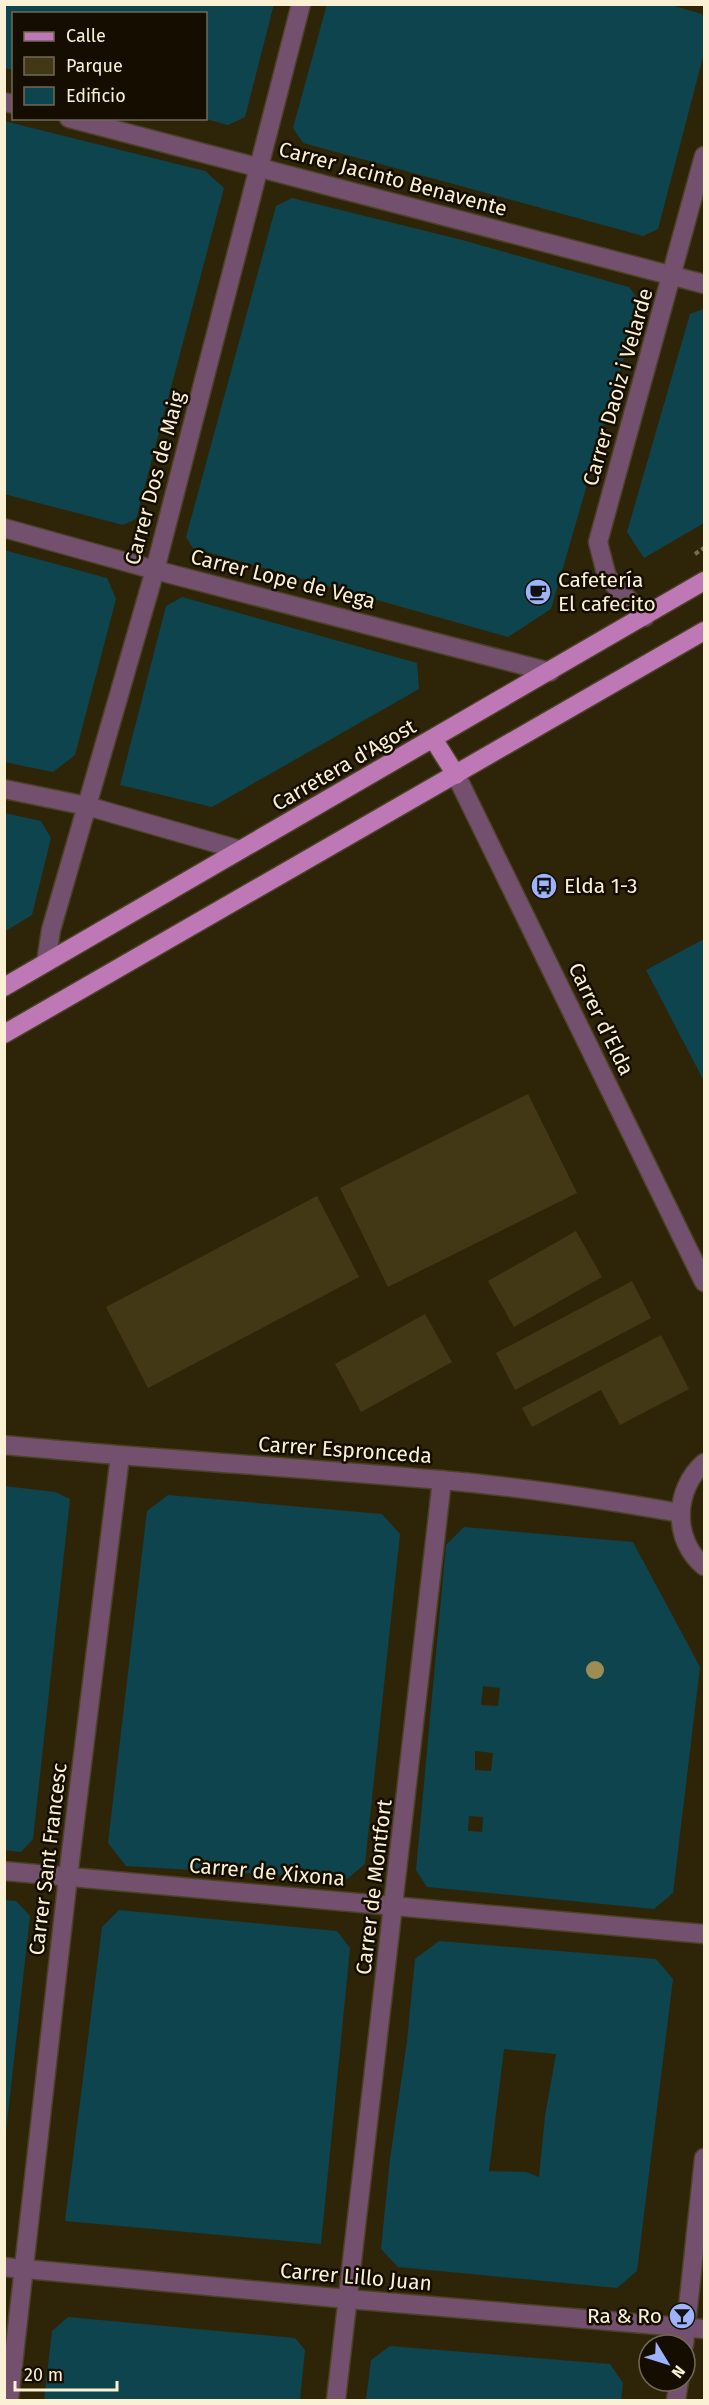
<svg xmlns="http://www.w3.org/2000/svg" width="709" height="2405" viewBox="0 0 709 2405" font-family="'Fira Sans',sans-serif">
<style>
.green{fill:#433815}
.building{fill:#0d444d;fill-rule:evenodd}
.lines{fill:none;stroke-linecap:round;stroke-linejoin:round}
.minor-casing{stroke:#4b4226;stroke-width:21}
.major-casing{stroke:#4b4226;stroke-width:21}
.path{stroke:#766d51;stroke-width:4;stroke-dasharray:4.5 3;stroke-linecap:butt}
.minor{stroke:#72506e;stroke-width:18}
.major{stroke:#be78b6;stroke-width:18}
.tree{fill:#9f8c54}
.labels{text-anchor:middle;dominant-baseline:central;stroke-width:5;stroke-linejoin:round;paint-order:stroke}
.street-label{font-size:21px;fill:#faf1d5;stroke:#150e00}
.poi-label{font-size:21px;fill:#faf1d5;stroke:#150e00;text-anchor:start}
</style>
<rect width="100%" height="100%" fill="#2e2509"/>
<g class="green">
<path d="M528,1094l49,99 -189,94 -48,-99z"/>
<path d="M317,1196l42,81 -211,111 -42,-81z"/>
<path d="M576,1231l26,46 -88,50 -26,-46z"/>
<path d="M632,1281l19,37 -136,72 -19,-37z"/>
<path d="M425,1314l27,48 -91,50 -26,-48z"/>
<path d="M661,1335l28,54 -69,36 -19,-35 -69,37 -10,-19z"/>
</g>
<g class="building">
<path d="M4,4h270l-29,113 -17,8 -22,-6v-105h-192v56l-10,-2z"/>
<path d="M327,4h340l35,10 2,5v34l-46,176 -15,7 -340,-93 -10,-15z"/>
<path d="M4,121l201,50 19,17 -88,331 -13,6 -119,-31z"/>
<path d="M292,198l170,42 167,47 11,15 -89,307 -43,28 -315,-89 -7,-11 90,-331z"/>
<path d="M703,309h1v214l-60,35 -17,-26 63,-218z"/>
<path d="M4,550l103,28 9,21 -41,156 -22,17 -49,-10z"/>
<path d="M182,597l235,66 2,26 -207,118 -92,-22 46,-179z"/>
<path d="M4,813l37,8 10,17 -19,77 -28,17z"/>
<path d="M704,939v142l-58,-111z"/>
<path d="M4,1486l51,6 15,7 -37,340 -12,13 -17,-2z"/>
<path d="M168,1495l214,19 18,20 -35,330 -18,15 -221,-13 -18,-23 39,-332z"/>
<path d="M464,1527l169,15 67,125 -27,226 -19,16 -227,-22 -11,-17 30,-325zM483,1686l17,2 -2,18 -17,-1zM475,1751l18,2 -2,18 -16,-1zM469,1816l14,1 -1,15 -14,-1z"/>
<path d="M4,1900l12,1 14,15 -24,215z"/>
<path d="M119,1910l218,21 13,17 -29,296 -256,-23 37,-294z"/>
<path d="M439,1941l217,18 17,20 -36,292 -20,17 -219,-21 -17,-18 9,-90 17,-118 8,-82zM504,2049l52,5 -11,62 -6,61 -13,-5 -37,-1z"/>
<path d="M68,2317l227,21 10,12 -5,50h-256l8,-69z"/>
<path d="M390,2346l220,18 13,19 -2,17h-255l5,-40z"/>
</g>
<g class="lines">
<defs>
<g id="minor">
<path d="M4,102l10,2"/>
<path d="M69,118l635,166"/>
<path d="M4,528l151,42 395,102"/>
<path d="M645,617l-38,-40 -9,-35 106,-386"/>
<path d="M456,775l248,507"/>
<path d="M4,789l83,17 153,44"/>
<path d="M46,962l5,-32 104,-360 146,-566"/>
<path d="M4,1445c146,14 291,22 437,35 80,7 160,19 239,33"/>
<path d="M704,1463c-30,26 -32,77 0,103"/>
<path d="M4,1871l700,63"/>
<path d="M4,2267l344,32 356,30"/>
<path d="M684,2345l20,-187"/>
<path d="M9,2400l59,-523 52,-421"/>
<path d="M336,2400l106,-920"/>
<path d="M676,2400l3,-19"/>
</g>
<g id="major">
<path d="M434,740l22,35"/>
<path d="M4,987l700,-406"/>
<path d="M4,1034l700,-403"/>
</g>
</defs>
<use href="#minor" class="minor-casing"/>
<use href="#major" class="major-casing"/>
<path class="path" d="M695,554l9,-6"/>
<use href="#minor" class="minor"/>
<use href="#major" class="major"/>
</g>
<circle class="tree" cx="595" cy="1670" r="9"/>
<defs>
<symbol id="cafe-disc" viewBox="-11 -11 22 22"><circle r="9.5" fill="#9db4fd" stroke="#150e00"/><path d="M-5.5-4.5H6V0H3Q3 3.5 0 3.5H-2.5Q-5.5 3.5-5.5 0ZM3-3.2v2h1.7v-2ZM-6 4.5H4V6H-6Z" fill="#111"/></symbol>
<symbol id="bus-disc" viewBox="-11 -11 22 22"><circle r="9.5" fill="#9db4fd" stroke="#150e00"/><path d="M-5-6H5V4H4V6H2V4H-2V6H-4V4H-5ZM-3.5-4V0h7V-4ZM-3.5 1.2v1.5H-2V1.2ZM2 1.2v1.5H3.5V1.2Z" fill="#111"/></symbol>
<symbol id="bar-disc" viewBox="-11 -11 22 22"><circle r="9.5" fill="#9db4fd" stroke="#150e00"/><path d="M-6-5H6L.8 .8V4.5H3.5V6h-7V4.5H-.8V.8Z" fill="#111"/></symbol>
</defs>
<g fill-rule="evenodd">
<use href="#cafe-disc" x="523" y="577" width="30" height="30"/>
<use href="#bus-disc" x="529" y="871" width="30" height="30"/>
<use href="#bar-disc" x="667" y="2301" width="30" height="30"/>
</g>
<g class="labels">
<g class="street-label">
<text transform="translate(393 179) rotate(15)">Carrer Jacinto Benavente</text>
<text transform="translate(618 387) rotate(-74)">Carrer Daoiz i Velarde</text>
<text transform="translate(155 478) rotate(-75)">Carrer Dos de Maig</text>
<text transform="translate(283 579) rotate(14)">Carrer Lope de Vega</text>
<text transform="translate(344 765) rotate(-30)">Carretera d'Agost</text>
<text transform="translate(601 1019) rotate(64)">Carrer d’Elda</text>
<text transform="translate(345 1450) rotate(4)">Carrer Espronceda</text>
<text transform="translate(48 1859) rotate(-83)">Carrer Sant Francesc</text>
<text transform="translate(267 1872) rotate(5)">Carrer de Xixona</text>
<text transform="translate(374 1887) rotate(-83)">Carrer de Montfort</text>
<text transform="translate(356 2277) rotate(5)">Carrer Lillo Juan</text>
</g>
<g class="poi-label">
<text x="558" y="580">Cafetería<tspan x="558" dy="24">El cafecito</tspan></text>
<text x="564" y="886">Elda 1-3</text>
<text x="662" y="2316" text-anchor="end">Ra &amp; Ro</text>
</g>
</g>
<rect width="709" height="2405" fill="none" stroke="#faf1d5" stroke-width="12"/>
<rect x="12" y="12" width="195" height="108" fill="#150e00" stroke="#716955" stroke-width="1.5"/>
<rect x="24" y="32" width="30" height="9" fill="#be78b6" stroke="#716955" stroke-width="1.5"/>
<text x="66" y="42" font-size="18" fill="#faf1d5">Calle</text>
<rect x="24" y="57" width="30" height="18" fill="#433815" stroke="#716955" stroke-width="1.5"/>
<text x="66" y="72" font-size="18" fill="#faf1d5">Parque</text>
<rect x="24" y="87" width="30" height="18" fill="#0d444d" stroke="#716955" stroke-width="1.5"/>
<text x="66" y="102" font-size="18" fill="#faf1d5">Edificio</text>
<g transform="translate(667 2363) rotate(128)"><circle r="28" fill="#150e00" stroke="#716955" stroke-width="1.5"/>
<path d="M0-4.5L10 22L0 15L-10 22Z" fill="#9db4fd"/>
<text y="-9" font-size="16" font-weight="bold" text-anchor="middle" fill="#faf1d5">N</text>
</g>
<path d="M15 2381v9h102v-9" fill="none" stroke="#faf1d5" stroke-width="3"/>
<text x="24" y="2381" font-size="18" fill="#faf1d5" stroke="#150e00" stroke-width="4.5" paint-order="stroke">20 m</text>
</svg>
